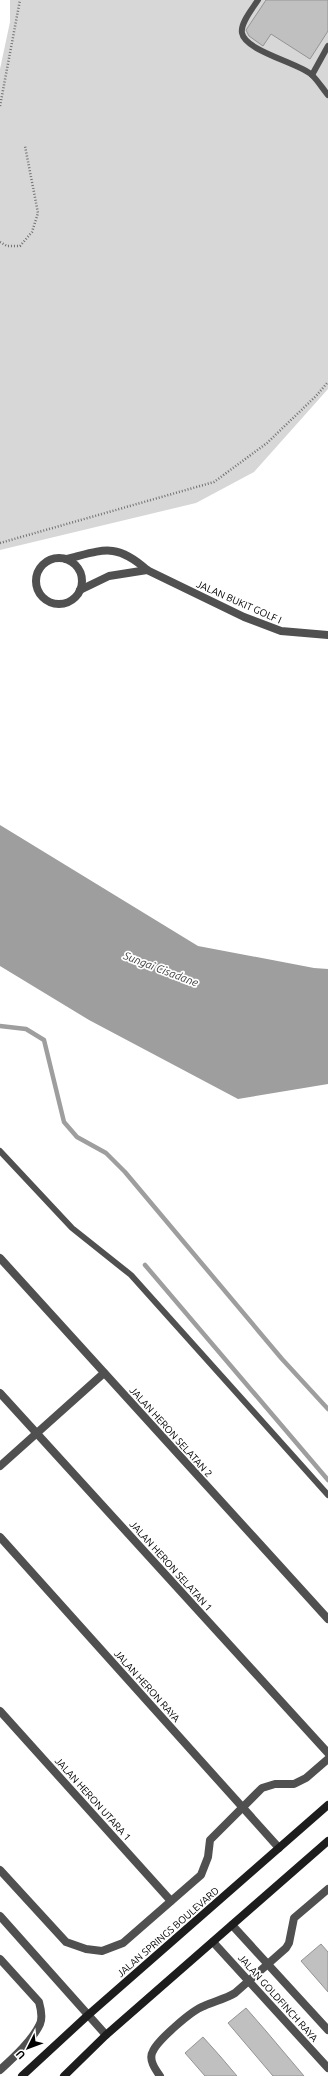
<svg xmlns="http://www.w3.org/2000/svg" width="328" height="2076" viewBox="0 0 328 2076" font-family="Ubuntu,sans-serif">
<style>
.green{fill:#d7d7d7}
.water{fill:#9e9e9e}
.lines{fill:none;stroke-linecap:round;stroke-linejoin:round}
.stream{stroke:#9e9e9e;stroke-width:4.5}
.building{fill:#c0c0c0;stroke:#949494}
.path{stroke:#727272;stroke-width:2.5;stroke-dasharray:1 2;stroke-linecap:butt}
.lane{stroke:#505050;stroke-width:6}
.street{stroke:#505050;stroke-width:8}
.secondary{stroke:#1d1d1d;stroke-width:8}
.labels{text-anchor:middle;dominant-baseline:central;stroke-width:3.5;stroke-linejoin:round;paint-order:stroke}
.street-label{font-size:10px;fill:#000;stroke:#fff}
.water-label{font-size:11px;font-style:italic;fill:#3f3f3f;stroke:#fff}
</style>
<rect width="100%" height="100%" fill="#fff"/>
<path class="green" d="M10,0h318v389l-74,83 -58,31 -196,47v-481l10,-47z"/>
<path class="water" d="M0,825l198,121 116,22 14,1v115l-90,15 -149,-79 -89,-54z"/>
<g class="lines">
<g class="stream">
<path d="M0,1026l26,3 18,11 20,82 13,15 29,16 19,19 157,187 46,50"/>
<path d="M145,1265l183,215"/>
</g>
</g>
<g class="building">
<path d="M266,0h62v31l-18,28 -39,-25 -8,12 -14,-10 -3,-6z"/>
<path d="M321,1944l7,8v40l-27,-31z"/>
<path d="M246,2008l20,23 38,45h-31l-45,-53z"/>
<path d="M203,2037l17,19 17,20h-32l-20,-23z"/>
</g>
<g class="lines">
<g class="path">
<path d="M0,106l20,-106"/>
<path d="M0,242l7,4h13l12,-14 6,-19 -13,-67"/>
<path d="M0,543l214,-61 53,-39 49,-47 12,-14"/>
</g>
<g class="lane">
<path d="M258,0c-5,8 -18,23 -16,33 3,18 57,30 70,42 6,6 11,14 16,20"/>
<path d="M312,75l16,-29"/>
<path d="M0,1151l72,77 59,47 197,220"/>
</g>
<g class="street">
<circle cx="59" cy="581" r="23"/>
<path d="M66,559c37,-9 50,-17 81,11l97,47 37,14 47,4"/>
<path d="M80,590l29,-14 38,-6"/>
<path d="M0,1258l328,361"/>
<path d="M0,1393l328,360"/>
<path d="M0,1466l104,-93"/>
<path d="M0,1537l279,311"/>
<path d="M0,1711l171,190"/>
<path d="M0,1870l66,72 20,7 16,2 21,-8 78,-68 7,-18 2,-17 52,-52 13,-4h19l12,-6 22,-19"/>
<path d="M0,1916l106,119"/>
<path d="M232,1925l96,105"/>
<path d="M213,1942l115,126"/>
<path d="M0,1959l39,43c2,7 4,15 1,22 -8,17 -27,34 -40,46"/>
<path d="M160,2076c-5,-7 -12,-17 -7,-25 5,-11 39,-41 51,-45 11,-5 21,-7 31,-13l51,-45 3,-5 5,-25 34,-29"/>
</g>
<g class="secondary">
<path d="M22,2076l65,-60 241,-211"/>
<path d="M64,2076l42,-41 222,-194"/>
</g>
</g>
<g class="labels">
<g class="street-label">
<text transform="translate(239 602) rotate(24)">JALAN BUKIT GOLF I</text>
<text transform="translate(171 1432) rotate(48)">JALAN HERON SELATAN 2</text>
<text transform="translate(171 1566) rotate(48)">JALAN HERON SELATAN 1</text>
<text transform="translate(147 1686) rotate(48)">JALAN HERON RAYA</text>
<text transform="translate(93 1799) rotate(48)">JALAN HERON UTARA 1</text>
<text transform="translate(168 1932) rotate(-41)">JALAN SPRINGS BOULEVARD</text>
<text transform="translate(278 1998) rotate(48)">JALAN GOLDFINCH RAYA</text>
</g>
<g class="water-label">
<text transform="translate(161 969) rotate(21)">Sungai Cisadane</text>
</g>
</g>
<g transform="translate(28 2048) rotate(228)" stroke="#ffffff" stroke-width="3" paint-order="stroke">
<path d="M0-3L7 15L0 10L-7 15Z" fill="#000000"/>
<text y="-6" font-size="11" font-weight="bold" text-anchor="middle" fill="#000000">U</text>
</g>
</svg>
